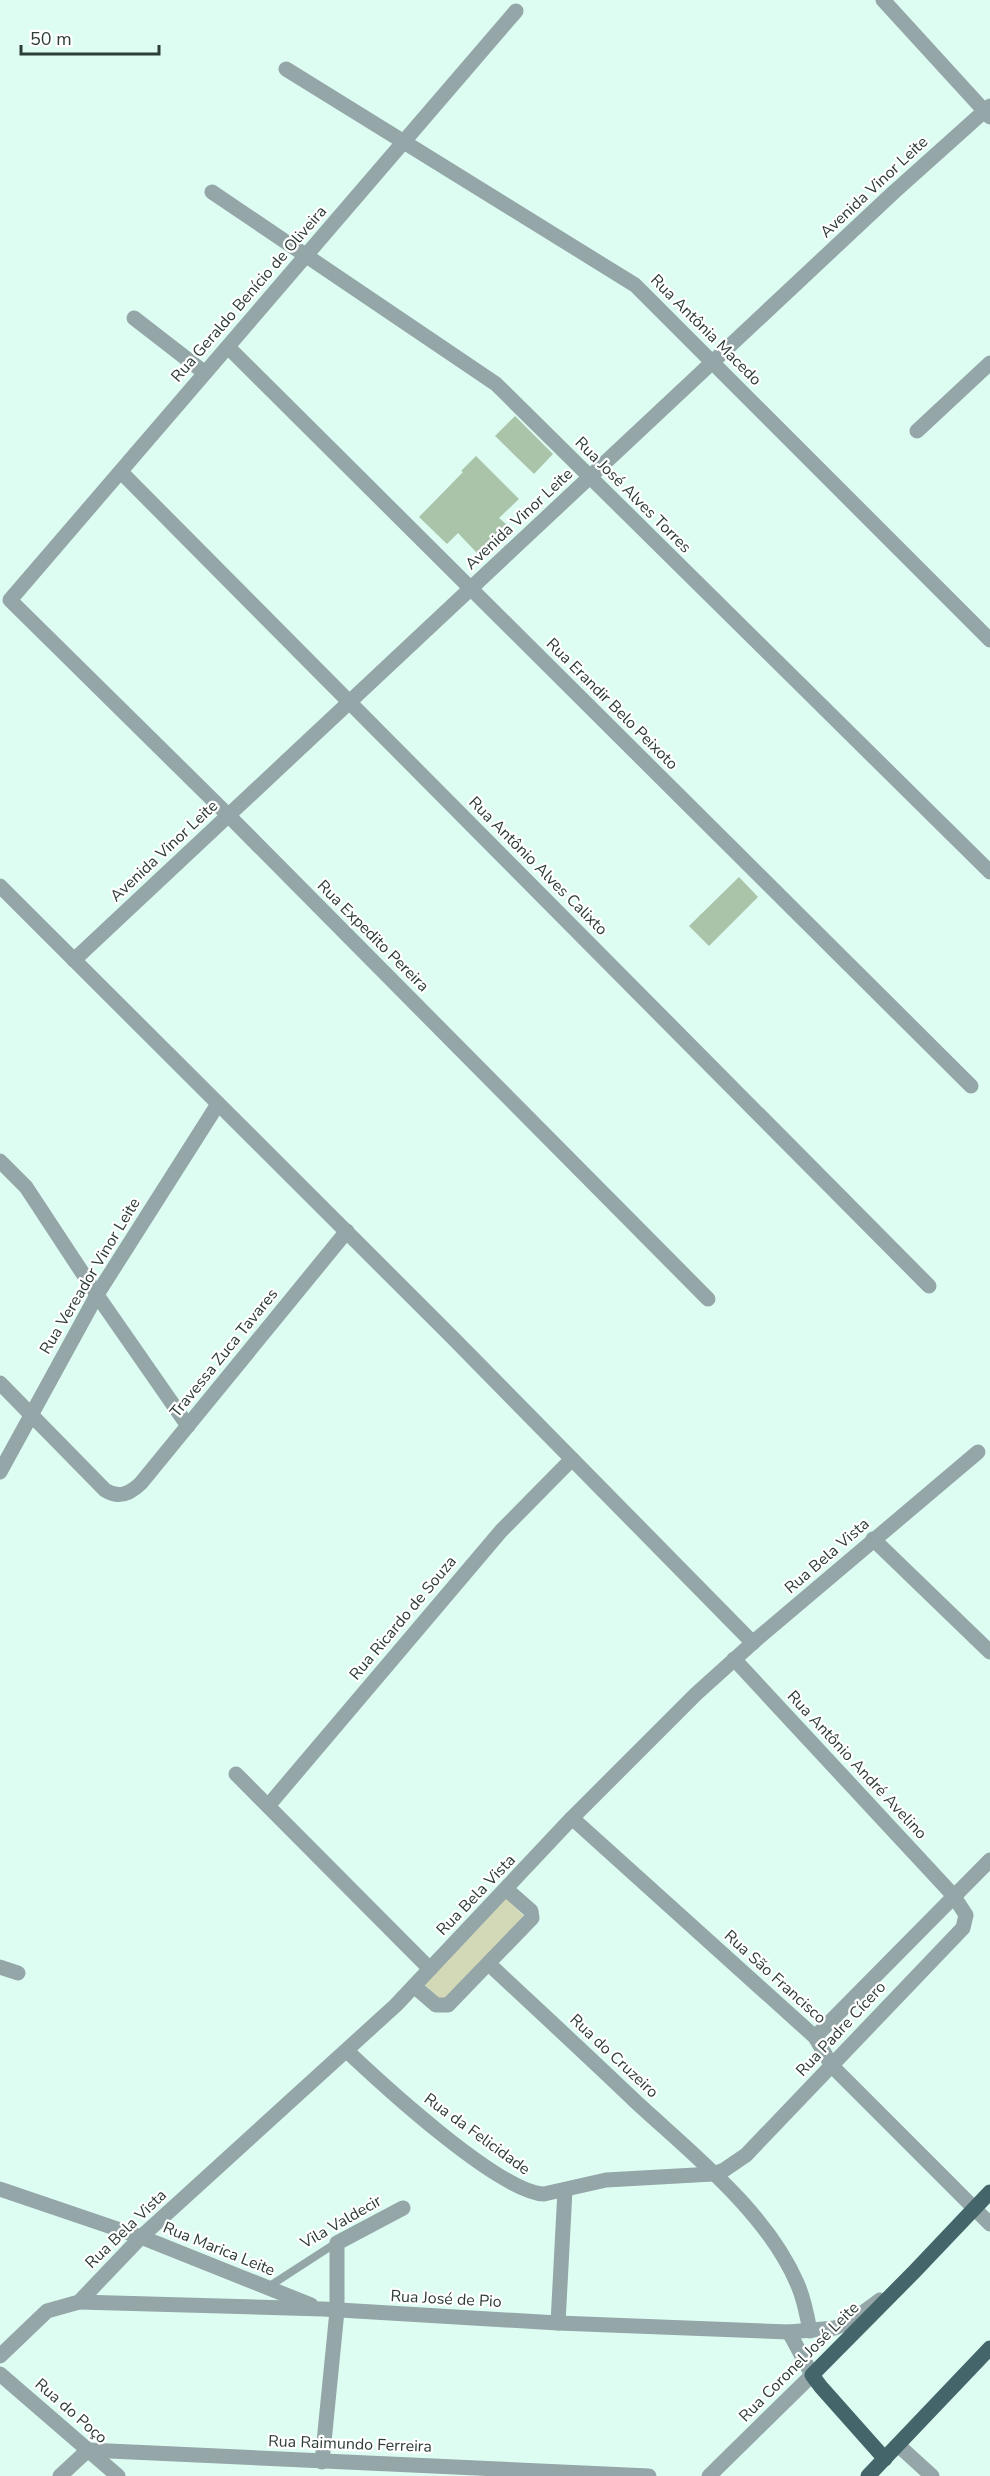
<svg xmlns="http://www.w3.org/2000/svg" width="990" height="2476" viewBox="0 0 990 2476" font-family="'Nunito Sans',sans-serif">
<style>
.green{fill:#d3d9b7}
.building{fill:#aac4aa}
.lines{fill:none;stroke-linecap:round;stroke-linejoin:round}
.service{stroke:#94a6a8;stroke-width:8}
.minor{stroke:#94a6a8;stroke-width:15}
.primary{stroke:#446569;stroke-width:15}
.labels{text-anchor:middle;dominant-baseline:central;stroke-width:4.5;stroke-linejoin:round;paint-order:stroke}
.street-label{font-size:16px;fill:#2d3d38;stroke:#fff}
</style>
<rect width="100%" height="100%" fill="#ddfdf3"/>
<path class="green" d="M505,1897l19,19 -79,83 -7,-1 -14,-14z"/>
<g class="building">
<path d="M515,416l38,38 -19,20 -39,-38z"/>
<path d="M476,456l43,43 -20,19 7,6 -29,29 -19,-20 -11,11 -28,-27 44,-45 -2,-1z"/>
<path d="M739,877l19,20 -49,49 -20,-20z"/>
</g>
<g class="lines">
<path class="service" d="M268,2287l68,-44"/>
<g class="minor">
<path d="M883,0l107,117"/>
<path d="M516,11l-506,589 218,215 480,484"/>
<path d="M286,69l349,216 355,355"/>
<path d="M212,192l284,192 494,488"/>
<path d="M134,318l71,55"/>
<path d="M228,347l743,739"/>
<path d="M917,431l73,-68"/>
<path d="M121,472l808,814"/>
<path d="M0,886l451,450 302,307"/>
<path d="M74,960l820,-768 96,-86"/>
<path d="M0,1161l26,26 71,108 91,131"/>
<path d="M0,1383l105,107c14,9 26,3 36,-7l206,-252"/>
<path d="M0,1472l98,-179 120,-189"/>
<path d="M873,1539l117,113"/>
<path d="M236,1774l194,195"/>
<path d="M268,1806l233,-275 71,-72"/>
<path d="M572,1818l243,219 17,29 158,158"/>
<path d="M489,1964c49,46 98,91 146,137 56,52 131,110 162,182 7,15 10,32 13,48"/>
<path d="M0,1967l18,6"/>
<path d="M414,1986l22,19h12l84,-87 -1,-7 -25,-22"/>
<path d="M815,2037l175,-177"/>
<path d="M347,2051c36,34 152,141 197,143l62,-14 107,-6 11,-4 22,-15 217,-227 3,-13 -13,-20 -219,-236"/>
<path d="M0,2189l141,48 170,68"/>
<path d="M79,2302l244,7 235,14 231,9 46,-4 19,-9 26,-19"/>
<path d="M558,2323l7,-133"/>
<path d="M0,2356l47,-45 32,-9 62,-65 255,-232 176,-187 124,-124 61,-55 221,-187"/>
<path d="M0,2374l118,102"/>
<path d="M898,2445l34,31"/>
<path d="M322,2462l15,-151v-68l66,-35"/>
<path d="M60,2476l28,-26 561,26"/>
<path d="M709,2476l103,-101 -23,-43"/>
</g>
<g class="primary">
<path d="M885,2459l-64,-72 -9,-12 102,-103 76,-80"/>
<path d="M868,2476l122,-128"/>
</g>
</g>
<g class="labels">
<g class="street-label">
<text transform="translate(874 187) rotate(-43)">Avenida Vinor Leite</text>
<text transform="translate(249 294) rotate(-49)">Rua Geraldo Benício de Oliveira</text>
<text transform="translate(706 330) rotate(45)">Rua Antônia Macedo</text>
<text transform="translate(633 495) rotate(45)">Rua José Alves Torres</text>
<text transform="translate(519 519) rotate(-43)">Avenida Vinor Leite</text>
<text transform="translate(612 704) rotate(45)">Rua Erandir Belo Peixoto</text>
<text transform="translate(164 851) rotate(-43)">Avenida Vinor Leite</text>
<text transform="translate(538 866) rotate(45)">Rua Antônio Alves Calixto</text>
<text transform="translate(373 936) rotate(45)">Rua Expedito Pereira</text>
<text transform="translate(90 1276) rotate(-59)">Rua Vereador Vinor Leite</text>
<text transform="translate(224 1353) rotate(-51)">Travessa Zuca Tavares</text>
<text transform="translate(827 1556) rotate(-41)">Rua Bela Vista</text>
<text transform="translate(403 1618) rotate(-50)">Rua Ricardo de Souza</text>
<text transform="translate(857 1765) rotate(47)">Rua Antônio André Avelino</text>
<text transform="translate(476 1895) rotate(-46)">Rua Bela Vista</text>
<text transform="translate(775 1977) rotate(42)">Rua São Francisco</text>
<text transform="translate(841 2029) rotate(-47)">Rua Padre Cícero</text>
<text transform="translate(614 2056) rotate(43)">Rua do Cruzeiro</text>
<text transform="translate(477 2134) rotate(36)">Rua da Felicidade</text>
<text transform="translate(341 2222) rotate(-30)">Vila Valdecir</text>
<text transform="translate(126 2229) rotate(-44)">Rua Bela Vista</text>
<text transform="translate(219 2249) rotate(22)">Rua Marica Leite</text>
<text transform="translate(446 2299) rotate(3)">Rua José de Pio</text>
<text transform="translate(799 2362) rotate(-45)">Rua Coronel José Leite</text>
<text transform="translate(71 2411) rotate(41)">Rua do Poço</text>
<text transform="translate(350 2444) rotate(2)">Rua Raimundo Ferreira</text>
</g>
</g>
<path d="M21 45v9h138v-9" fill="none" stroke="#2d3d38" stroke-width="3"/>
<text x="30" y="45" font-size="18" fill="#2d3d38" stroke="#ffffff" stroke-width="4.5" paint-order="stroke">50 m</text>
</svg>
